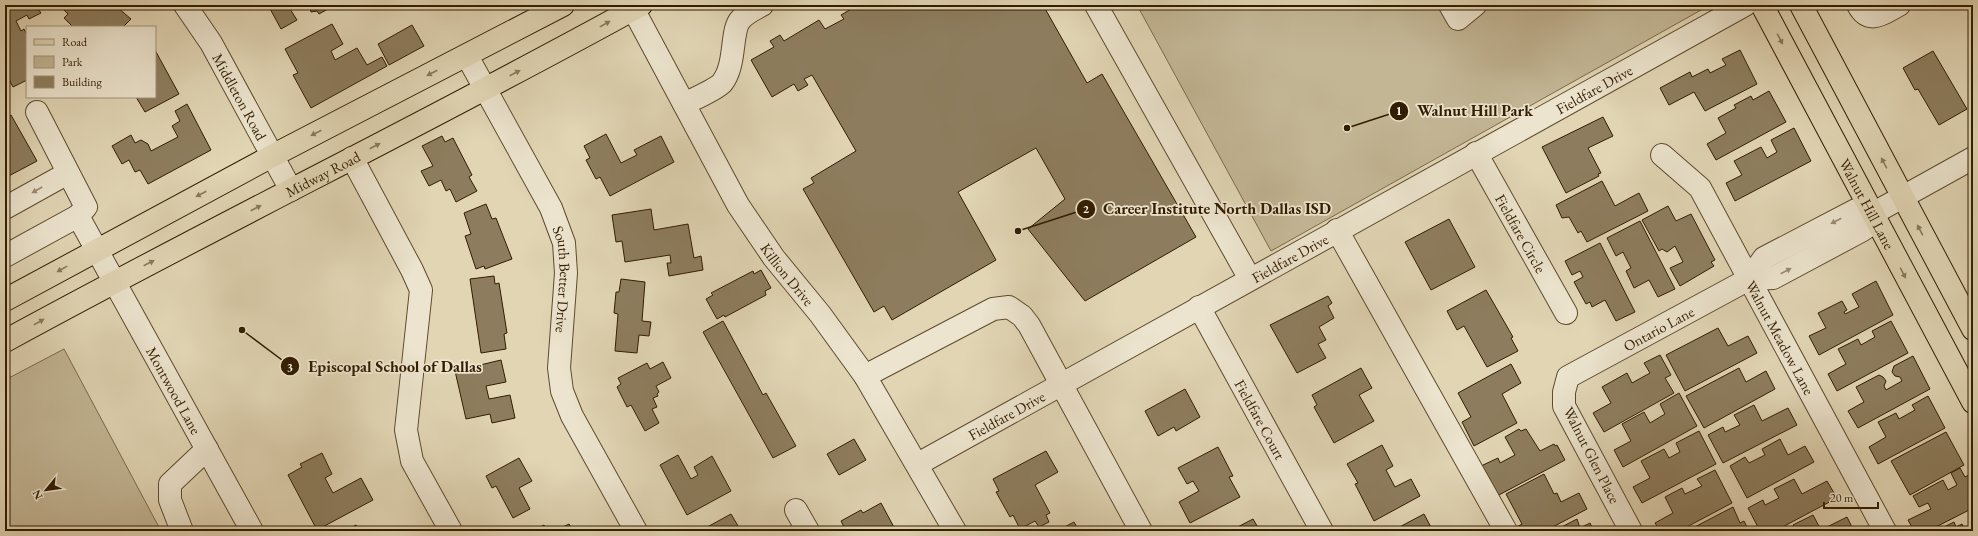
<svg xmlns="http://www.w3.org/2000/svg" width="1978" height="536" viewBox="0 0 1978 536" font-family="'EB Garamond',serif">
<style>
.green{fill:#c3b695;stroke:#7a6a4a}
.building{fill:#8d7d5e;stroke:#321d00}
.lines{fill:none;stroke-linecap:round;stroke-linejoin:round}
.minor-casing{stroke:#5e4b2d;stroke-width:24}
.major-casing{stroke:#321d00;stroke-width:24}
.minor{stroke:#ece4ce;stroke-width:22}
.major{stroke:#e1d5b4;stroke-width:22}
.oneway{fill:#8a795a}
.oneway2{fill:#988a71}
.labels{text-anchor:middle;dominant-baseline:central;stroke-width:3.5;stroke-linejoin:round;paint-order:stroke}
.street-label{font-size:15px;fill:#321d00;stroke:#ece4ce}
.leader{fill:none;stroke:#321d00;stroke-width:1.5}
.callout-dot{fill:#321d00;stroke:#ece4ce;stroke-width:1.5}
.mark-label{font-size:12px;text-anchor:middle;font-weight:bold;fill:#fff}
.callout-label{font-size:16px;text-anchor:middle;font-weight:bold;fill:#321d00;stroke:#ece4ce;stroke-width:3.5;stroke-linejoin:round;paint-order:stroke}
</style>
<rect width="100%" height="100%" fill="#e1d5b4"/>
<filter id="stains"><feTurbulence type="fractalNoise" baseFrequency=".005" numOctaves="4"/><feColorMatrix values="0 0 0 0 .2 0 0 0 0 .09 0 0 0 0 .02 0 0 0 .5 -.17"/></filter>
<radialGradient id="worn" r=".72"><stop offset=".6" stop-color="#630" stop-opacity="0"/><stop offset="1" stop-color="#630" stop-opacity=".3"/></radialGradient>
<g class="green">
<path d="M1137,5h573l-439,246z"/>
<path d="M64,349l97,182h-156v-151z"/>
</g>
<g class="building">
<path d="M5,5h34l-2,2 4,6 -12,6 -2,-4 -11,6 5,10 3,-2 3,6v45l-14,7 -8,-15z"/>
<path d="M69,5h40l5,5 3,-3 14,12 -8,8h-53l2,-1 -8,-8 4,-4 -4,-4z"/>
<path d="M268,5h23l-1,4 7,11 -16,9z"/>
<path d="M309,5h26l-16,9 -2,-3 -6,1z"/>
<path d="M858,5h185l44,78 15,-9 94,163 -111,64 -57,-72 37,-30 -29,-51 -78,44 38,68 -104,60 -8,-14 -10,6 -71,-123 11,-6 -3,-5 45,-27 -44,-76 -8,4 4,6 -10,6 -4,-7 -22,13 -21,-37 23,-13 -4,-6 10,-6 4,6 35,-21 6,9 19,-10 -3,-4z"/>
<path d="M332,24l11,20 -12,7 4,9 22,-12 10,17 15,-8 5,9 -76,42 -18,-33 5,-2 -13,-24z"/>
<path d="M412,25l12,21 -35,19 -11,-21z"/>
<path d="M155,50l24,44 -34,18 -9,-15h19z"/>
<path d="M1740,50l17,34 -52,27 -11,-19 -25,13 -9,-17 30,-16 2,5 16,-8 2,4 16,-8 -4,-6z"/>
<path d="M1933,51l34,58 -28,16 -21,-36 -3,1 -12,-22z"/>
<path d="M1769,91l17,31 -70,38 -9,-16 19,-11 -8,-15 18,-10 -2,-3 17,-9 2,4z"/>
<path d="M187,104l24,46 -63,34 -8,-14 -5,2 -6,-12 -7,4 -10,-18 19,-11 4,8 6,-3 7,4 3,7 27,-14 -6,-11 8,-5 -5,-10z"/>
<path d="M11,115l26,46 -32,17v-60z"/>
<path d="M1603,117l10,19 -25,12 13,25 -3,1 1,2 -33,17 -24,-46z"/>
<path d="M1794,128l17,33 -76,40 -9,-18 16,-8 -8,-14 27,-14 6,11 10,-6 -6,-12z"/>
<path d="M606,134l15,29 16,-8 -3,-5 27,-14 13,26 -64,34 -10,-19 -4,2 -10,-19 4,-2 -6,-12z"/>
<path d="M442,136l3,6 8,-4 19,37 -3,2 8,14 -21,11 -6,-13 -4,2 -5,-11 -12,6 -8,-15 12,-5 -11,-20z"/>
<path d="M1602,181l13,25 24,-13 9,18 -61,31 -6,-11 -3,2 -9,-16 -7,1 -6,-13z"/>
<path d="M486,204l6,15 4,-1 16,41 -27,10 -1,-3 -8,3 -11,-33 6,-2 -7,-21z"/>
<path d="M1668,206l8,15 15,-7 24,46 -4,2 3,4 -34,20 -10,-18 13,-6 -8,-16 -8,6 -5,-3 -3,2 -17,-31z"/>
<path d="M651,209l3,21 34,-6 6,34 7,-2 2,14 -34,6 -2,-13h4l-1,-8 -45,7 -3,-21 -6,1 -4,-27z"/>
<path d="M1449,219l26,48 -44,23 -26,-48z"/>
<path d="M1640,221l35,68 -17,8 -9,-17 -15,8 -8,-17 5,-3 -8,-16 -7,4 -9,-18z"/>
<path d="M1600,243l35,69 -19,9 -11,-21 -13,7 -2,-5 -4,2 -12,-22 9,-5 -3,-6 -8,4 -7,-14z"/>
<path d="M761,270l10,18 -6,3 1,4 -41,22 -1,-2 -7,4 -11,-20 7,-4 -2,-2 42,-22 1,3z"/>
<path d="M494,276l1,8 4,-1 8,50 -3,1 2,15 -25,4 -11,-74z"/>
<path d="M621,279l24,3 -3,39 9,1 -2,14 -10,-1 -2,18 -22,-2 3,-37 -4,-1 2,-21h3z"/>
<path d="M1876,281l17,34 -74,40 -10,-19 17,-8 -8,-15 24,-12 5,9 -3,2 1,2 14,-7 -7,-13z"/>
<path d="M1486,290l27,47 -2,1 7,13 -31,16 -23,-41 -7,4 -10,-19z"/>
<path d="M1328,296l4,7 -4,3 6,12 -15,9 7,13 -8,4 8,14 -29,15 -27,-48z"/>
<path d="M723,321l40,74 3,-2 30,53 -23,12 -70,-126z"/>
<path d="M1891,321l17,32 -71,38 -9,-17 18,-10 -8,-15 20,-10 3,6 14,-8 -3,-6z"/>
<path d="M1718,328l10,18 20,-10 9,17 -72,38 -19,-36z"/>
<path d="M1660,355l11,20 -6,3 9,15 -70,39 -11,-19 18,-10 -9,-16 25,-14 5,10 18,-10 -6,-10z"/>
<path d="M1913,356l17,33 -72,39 -10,-17 16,-9 -8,-15 23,-12 4,2 3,4 -2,5 2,4 16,-9 -2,-4 -5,-1 -3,-4 2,-6z"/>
<path d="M501,360l5,22 -20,4 3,13 21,-4 5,23 -23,5 -2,-9 -24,5 -11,-48z"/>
<path d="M663,362l8,16 -15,8 3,6 -2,2 1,2 -5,2 4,9 -5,2 7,14 -14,8 -14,-26 -4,2 -10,-20 4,-3 -3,-6 29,-15 3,6z"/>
<path d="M1511,364l10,19 -19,11 15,29 -43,23 -12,-24 9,-5 -13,-24z"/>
<path d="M1361,368l11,20 -13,7 15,26 -40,22 -20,-36 3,-2 -5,-10z"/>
<path d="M1739,368l7,14 20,-11 9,18 -71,39 -18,-32z"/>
<path d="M1185,389l15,28 -24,14 -2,-4 -16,9 -13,-25z"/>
<path d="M1679,393l18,33 -74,41 -9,-17 17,-9 -9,-17 22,-12 6,11 15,-9 -5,-10z"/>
<path d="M1928,396l17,32 -67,36 -9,-17 17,-10 -8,-15 18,-9 3,6 16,-9 -3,-5z"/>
<path d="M1754,405l8,16 26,-13 9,17 -74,38 -15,-28 15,-8 2,5 15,-7 -6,-10z"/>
<path d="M1519,429l2,2 5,-2 14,22 14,-7 1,2 2,-1 8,15 -68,36 -16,-30 17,-8 2,5 15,-8 -10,-18z"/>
<path d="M1699,431l17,33 -74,39 -9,-16 17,-9 -9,-17 23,-12 5,9 11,-6 -4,-9z"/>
<path d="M1946,432l18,33 -54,30 -19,-34z"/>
<path d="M854,439l12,21 -27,15 -12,-21z"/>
<path d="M1780,439l8,16 17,-9 9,16 -67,36 -17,-32 15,-9 4,6 16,-8 -3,-6z"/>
<path d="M1382,445l11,21 -7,4 9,17 16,-8 9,17 -46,25 -19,-37 3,-1 -11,-19z"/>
<path d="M1218,447l15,29 -4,1 11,20 -50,26 -11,-21 20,-11 -6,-10 -6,3 -9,-16z"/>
<path d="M1046,451l12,21 -23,13 15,28 -4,2 3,7 -10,5 -4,-6 -15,8 -7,-14 -3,2 -14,-25 3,-1 -6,-12z"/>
<path d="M322,453l10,21 -7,4 8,15 28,-15 12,22 -56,30 -29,-55 14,-8 -2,-3z"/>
<path d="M678,455l13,24 7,-4 -4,-8 18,-11 19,35 -44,24 -27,-50z"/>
<path d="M519,458l13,23 -13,7 11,21 -17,9 -17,-32 -4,2 -6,-12z"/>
<path d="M1960,468l5,9 8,-4v35l-45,23h-14l-6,-11 23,-11 -3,-6 -9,4 -6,-11 30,-16 5,10 9,-5 -6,-12z"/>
<path d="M1715,470l17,33 -53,28h-19l-5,-8 18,-10 -8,-16 17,-9 3,6 17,-8 -5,-7z"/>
<path d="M1544,474l10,20 3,-1 4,9 18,-9 8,16 -42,22h-28l-2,-3 7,-4 -16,-30z"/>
<path d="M1794,479l8,15 25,-13 10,17 -62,33h-15l-12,-23 15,-8 2,5 14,-7 -5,-9z"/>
<path d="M881,503l15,28h-50l-5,-10 20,-11 2,3z"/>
<path d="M1733,507l7,16 4,-2 5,10h-62z"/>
<path d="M731,514l10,17h-41z"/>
<path d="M1424,514l9,17h-41z"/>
<path d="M1813,515l8,15 26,-13 7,14h-58l-3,-6z"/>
<path d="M1253,519l7,12h-30z"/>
<path d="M1577,519l3,9 10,-5 4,8h-40z"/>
<path d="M1074,522l5,9h-22z"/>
<path d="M1954,522l2,5 6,-3 2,4 9,-4v7h-37z"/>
<path d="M569,524l4,7h-18z"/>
<path d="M356,525l3,6h-14z"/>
<path d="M544,525l3,6h-14z"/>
</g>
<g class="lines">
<defs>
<g id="minor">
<path id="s1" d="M185,5l26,38 80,147"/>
<path id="s2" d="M631,5l107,200 36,53 46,56 45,62 90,155"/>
<path d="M1096,5l154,274"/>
<path d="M1450,5l8,14 17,-14"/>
<path d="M1858,5c11,21 26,8 41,0"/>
<path id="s3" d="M467,56l84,152 13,35 2,30 -7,95 3,23 10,25 64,115"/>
<path d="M684,104c10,-5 31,-14 38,-21 15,-19 8,-53 19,-64 5,-6 14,-10 21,-14"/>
<path id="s4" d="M1476,153l90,160"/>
<path id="s5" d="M1662,155l38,33 185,343"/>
<path d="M352,158l60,112 9,20 -15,140 6,31 39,70"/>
<path d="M5,208l63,-35"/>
<path id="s6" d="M78,216l174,315"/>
<path d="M1337,230l169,301"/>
<path d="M5,256l73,-40 8,-9 -49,-95"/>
<path d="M1749,279l24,-1 88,-47 6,-4 5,-13 101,-56"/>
<path id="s7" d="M1199,307l123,224"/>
<path d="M865,376l128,-67 16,-2 13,9 7,9 112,206"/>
<path id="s8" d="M918,464l827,-459"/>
<path d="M796,510l12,21"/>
<path d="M182,531l-12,-31v-16l37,-35"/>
<path id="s9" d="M1631,531l-67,-125v-14l4,-15 181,-98 15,-21 92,-48 16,4"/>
</g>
<g id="major">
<path id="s10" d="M1762,5l211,397"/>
<path d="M1801,5l172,324"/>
<path d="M5,300l267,-144 291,-151"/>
<path id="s11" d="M5,341c210,-115 426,-220 636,-336"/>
</g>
</defs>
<use href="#minor" class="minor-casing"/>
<use href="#major" class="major-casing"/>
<use href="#minor" class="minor"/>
<use href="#major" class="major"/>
</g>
<defs><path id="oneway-solid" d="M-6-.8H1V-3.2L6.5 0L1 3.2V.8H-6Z"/></defs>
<g class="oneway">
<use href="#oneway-solid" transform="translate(605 24) rotate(-29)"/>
<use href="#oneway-solid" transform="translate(1780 39) rotate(62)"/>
<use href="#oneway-solid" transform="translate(432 73) rotate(153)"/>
<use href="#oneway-solid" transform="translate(515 73) rotate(-28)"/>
<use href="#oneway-solid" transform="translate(316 133) rotate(153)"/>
<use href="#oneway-solid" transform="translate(375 146) rotate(-28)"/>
<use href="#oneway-solid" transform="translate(1884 163) rotate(-118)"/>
<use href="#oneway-solid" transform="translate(201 194) rotate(152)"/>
<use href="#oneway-solid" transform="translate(256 208) rotate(-27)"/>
<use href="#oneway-solid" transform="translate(1920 230) rotate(-118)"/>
<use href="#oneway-solid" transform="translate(149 263) rotate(-27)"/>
<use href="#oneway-solid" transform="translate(62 269) rotate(151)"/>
<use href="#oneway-solid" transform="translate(1903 273) rotate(62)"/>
<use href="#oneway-solid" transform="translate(39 322) rotate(-29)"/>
</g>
<g class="oneway2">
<use href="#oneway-solid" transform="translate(37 190) rotate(150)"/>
<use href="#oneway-solid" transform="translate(1836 221) rotate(152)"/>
<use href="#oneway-solid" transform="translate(1786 271) rotate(-28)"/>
</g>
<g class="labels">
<g class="street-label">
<text stroke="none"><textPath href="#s8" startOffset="773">Fieldfare Drive</textPath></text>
<text stroke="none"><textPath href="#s1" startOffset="107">Middleton Road</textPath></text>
<text stroke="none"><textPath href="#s11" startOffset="359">Midway Road</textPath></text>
<text stroke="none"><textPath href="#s10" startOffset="225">Walnut Hill Lane</textPath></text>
<text stroke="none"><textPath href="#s4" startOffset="92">Fieldfare Circle</textPath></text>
<text stroke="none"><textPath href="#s8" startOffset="425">Fieldfare Drive</textPath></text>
<text stroke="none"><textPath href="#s2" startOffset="312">Killion Drive</textPath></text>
<text stroke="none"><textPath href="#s3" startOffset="247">South Better Drive</textPath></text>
<text stroke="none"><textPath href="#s9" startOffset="274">Ontario Lane</textPath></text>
<text stroke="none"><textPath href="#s5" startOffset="220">Walnut Meadow Lane</textPath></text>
<text stroke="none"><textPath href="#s6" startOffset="199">Montwood Lane</textPath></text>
<text stroke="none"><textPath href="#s8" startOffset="101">Fieldfare Drive</textPath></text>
<text stroke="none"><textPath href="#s7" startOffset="128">Fieldfare Court</textPath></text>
<text transform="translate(1592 455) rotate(63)">Walnut Glen Place</text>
</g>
</g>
<path class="leader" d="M1347 128L1399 111M1018 231L1086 209M242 330L290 366"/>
<g class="callout-dot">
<circle cx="1347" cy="128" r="4"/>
<circle cx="1018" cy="231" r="4"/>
<circle cx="242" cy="330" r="4"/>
<circle cx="1399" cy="111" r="10"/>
<circle cx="1086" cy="209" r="10"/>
<circle cx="290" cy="366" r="10"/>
</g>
<g class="mark-label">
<text x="1399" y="115">1</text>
<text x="1086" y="213">2</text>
<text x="290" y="371">3</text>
</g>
<g class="callout-label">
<text x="1475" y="116">Walnut Hill Park</text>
<text x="1217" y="214">Career Institute North Dallas ISD</text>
<text x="395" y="372">Episcopal School of Dallas</text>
</g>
<rect width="1978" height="536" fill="none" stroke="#e1d5b4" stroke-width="20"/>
<rect x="6" y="6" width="1966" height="524" fill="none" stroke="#321d00" stroke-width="2"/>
<rect x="10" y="10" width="1958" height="516" fill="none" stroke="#321d00"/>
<rect x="26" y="26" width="130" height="72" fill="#ece4ce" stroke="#a2947c"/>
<rect x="34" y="39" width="20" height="6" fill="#e1d5b4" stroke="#a2947c"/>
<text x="62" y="46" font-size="12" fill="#321d00">Road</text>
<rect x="34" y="56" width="20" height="12" fill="#c3b695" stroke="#a2947c"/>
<text x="62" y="66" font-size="12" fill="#321d00">Park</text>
<rect x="34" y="76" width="20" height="12" fill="#8d7d5e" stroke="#a2947c"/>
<text x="62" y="86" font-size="12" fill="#321d00">Building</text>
<g transform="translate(46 490) rotate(241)" stroke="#ece4ce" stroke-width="3" paint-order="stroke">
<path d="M0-3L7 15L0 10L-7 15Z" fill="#321d00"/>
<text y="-6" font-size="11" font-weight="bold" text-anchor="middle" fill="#321d00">N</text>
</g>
<path d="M1824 502v6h54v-6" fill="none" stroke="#321d00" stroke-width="2"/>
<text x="1830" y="502" font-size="12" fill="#321d00" stroke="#ece4ce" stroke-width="3" paint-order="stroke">20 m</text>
<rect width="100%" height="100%" filter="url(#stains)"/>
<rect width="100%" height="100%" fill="url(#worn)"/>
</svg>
